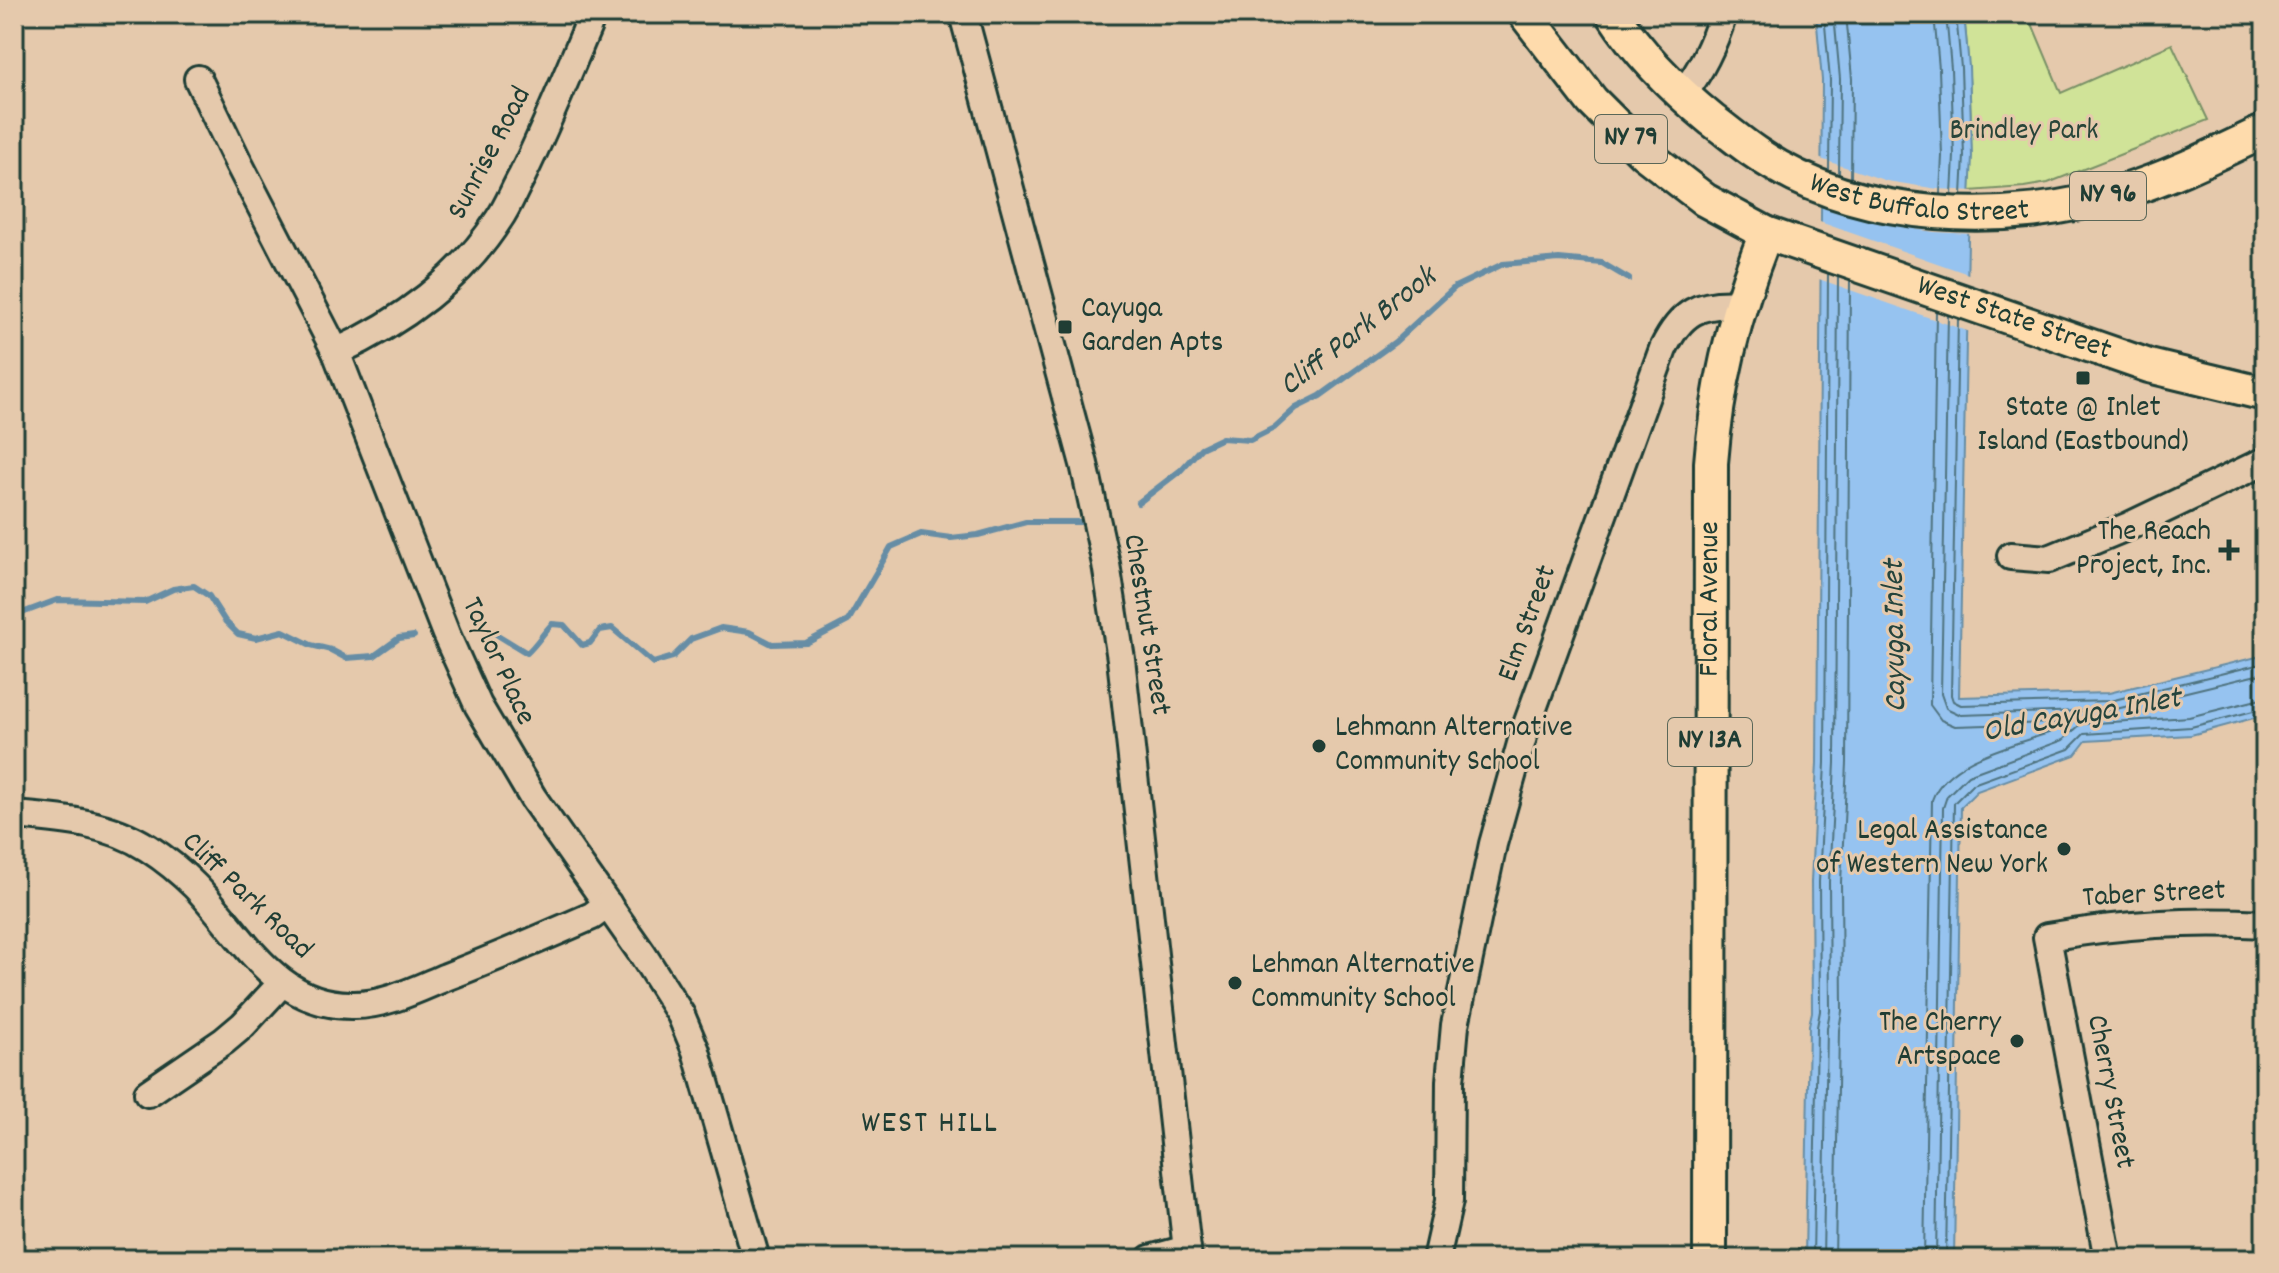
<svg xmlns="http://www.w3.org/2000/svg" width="2279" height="1273" viewBox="0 0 2279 1273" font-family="Dekko,sans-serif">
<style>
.green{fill:#d0e398;stroke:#789066;stroke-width:2}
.water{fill:#96c3f0;stroke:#668da5;stroke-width:2}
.pier{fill:#e5c9ac}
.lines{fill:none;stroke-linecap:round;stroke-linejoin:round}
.shore{stroke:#4f737f;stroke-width:2}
.stream{stroke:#668da5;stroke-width:6}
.minor-casing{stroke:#1f3d34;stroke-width:32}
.major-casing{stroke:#1f3d34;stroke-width:38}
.minor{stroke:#e5c9ac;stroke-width:26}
.major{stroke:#fedbac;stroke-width:32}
.poi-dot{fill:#1f3d34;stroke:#e5c9ac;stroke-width:3}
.labels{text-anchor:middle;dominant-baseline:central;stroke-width:6;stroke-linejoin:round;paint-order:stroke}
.shield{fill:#e5c9ac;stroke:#5a6758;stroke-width:2}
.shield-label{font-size:28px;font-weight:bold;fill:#1f3d34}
.park-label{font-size:30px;fill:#284539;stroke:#e5c9ac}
.street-label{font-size:30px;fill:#1f3d34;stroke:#e5c9ac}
.poi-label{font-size:30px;fill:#1f3d34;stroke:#e5c9ac;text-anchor:start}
.water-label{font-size:32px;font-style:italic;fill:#25443d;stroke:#e5c9ac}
.neighbourhood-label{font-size:32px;letter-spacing:2px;fill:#1f3d34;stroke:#e5c9ac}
</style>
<rect width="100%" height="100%" fill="#e5c9ac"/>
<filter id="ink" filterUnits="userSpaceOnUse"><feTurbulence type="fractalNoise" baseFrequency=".0125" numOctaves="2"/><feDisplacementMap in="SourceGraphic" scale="16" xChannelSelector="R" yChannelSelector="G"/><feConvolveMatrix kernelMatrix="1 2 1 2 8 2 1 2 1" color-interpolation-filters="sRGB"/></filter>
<g filter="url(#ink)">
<path class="green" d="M1964,14h64l33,79 111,-49 36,76 -160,63 -24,4 -54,4c3,-59 0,-118 -6,-177z"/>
<path class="water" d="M1816,14h148l5,53 3,89 -4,84 -9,457 150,-4 156,-38v60l-74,20 -105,6 -11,14 -98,36 -16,16 -7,452h-149l4,-234 3,-13 -1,-130 6,-119 5,-683z"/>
<g class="pier">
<path d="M1818,158l69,23 51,8 36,2 -2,43 -38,-2 -56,-9 -61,-19z"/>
<path d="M1817,221l154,54 -1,57 -154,-54z"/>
</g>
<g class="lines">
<g class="shore">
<path d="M1824,14l6,66 -1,90"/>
<path d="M1834,14l6,65 -1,95"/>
<path d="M1846,14l6,65 -1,99"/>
<path d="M1934,14l5,55 3,87 -2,38"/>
<path d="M1946,14l5,55 3,87 -2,39"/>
<path d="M1956,14l5,54 3,88 -2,39"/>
<path d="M1948,315l-7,379 5,14 15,7 151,-5 153,-37"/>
<path d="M1958,319l-7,376 2,6 8,4 149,-4 155,-38"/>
<path d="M1813,1259l4,-232 3,-16 -1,-129 6,-119 3,-489"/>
<path d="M1823,1259l4,-231 3,-17 -1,-129 6,-119 3,-486"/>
<path d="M1835,1259l4,-229 3,-19 -1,-129 6,-119 3,-482"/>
<path d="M1924,1259l8,-459c15,-42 83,-55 122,-69l3,-4 -4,-4 -98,3 -14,-6 -11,-15 6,-394"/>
<path d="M1936,1259l7,-451 4,-12 21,-21 95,-35 18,-16 108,-7 76,-19"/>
<path d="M1946,1259l8,-456 19,-19 96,-35 15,-15 107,-7 74,-19"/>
</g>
<g class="stream">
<path d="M1138,503l43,-33 20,-22 21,-10 28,2 24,-12 22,-20 24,-12 75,-54 60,-55 48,-23 56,-5 43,4 27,16"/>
<path d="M14,616l43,-16 88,2 28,-13 21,-3 15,10 16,25 13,13 18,4 27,-7 28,14 20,5 15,8 28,-2 25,-18 15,-2"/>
<path d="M491,631l36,22c10,-9 16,-20 25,-29l12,1 18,20 8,-2 10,-13 12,-2 41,35 20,-6 18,-18 30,-11 28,4 23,12 34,-1 42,-22 43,-74 30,-13 30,4 27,-3 48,-13h56"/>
</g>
<defs>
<g id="minor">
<path d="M963,14l121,450 22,100 15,95 67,600"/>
<path d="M198,79l41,85 97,188 110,282 32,71 55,93 110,157 38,60 15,36 60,208"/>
<path d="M1682,95c19,-24 32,-51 41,-81"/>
<path d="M336,352c64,-29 125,-73 163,-133 9,-13 15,-29 23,-43 26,-53 48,-108 71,-162"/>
<path d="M2011,556l38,3 80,-33 136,-65"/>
<path d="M14,815c46,4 94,7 134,33 17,11 33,24 47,38 48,49 80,121 159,119 32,0 63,-16 92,-28 49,-19 98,-40 146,-61l16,-12"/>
<path d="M148,1093l76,-52 19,-16 39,-42"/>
<path d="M1150,1259l37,-10"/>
<path d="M1436,1259l13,-58 1,-120 5,-56 38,-181 31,-111 139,-384c18,-37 36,-47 77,-44"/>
<path d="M2108,1259l-61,-322c77,-13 141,-17 218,-13"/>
</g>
<g id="major">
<path id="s1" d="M1525,14l67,87 52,52 61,47 61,33 383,133 116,28"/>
<path id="s2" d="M1613,14c27,42 61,75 99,106 15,11 29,23 44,33 102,70 254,75 369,38 48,-15 95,-39 140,-60"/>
<path id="s3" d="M1710,1259l1,-796c6,-80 25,-155 55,-230"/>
</g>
</defs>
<use href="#minor" class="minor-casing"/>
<use href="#major" class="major-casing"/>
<use href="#minor" class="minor"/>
<use href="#major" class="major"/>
</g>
</g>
<g class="poi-dot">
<rect x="1057" y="319" width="16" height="16" rx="4"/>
<rect x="2075" y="370" width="16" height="16" rx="4"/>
<path d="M2225 538h8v8h8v8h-8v8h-8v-8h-8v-8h8z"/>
<circle cx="1319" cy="746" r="8"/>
<circle cx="2064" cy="849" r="8"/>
<circle cx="1235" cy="983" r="8"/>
<circle cx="2017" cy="1041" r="8"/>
</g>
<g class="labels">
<g class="shield">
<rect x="1595" y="115" width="72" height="48" rx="6"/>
<rect x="2070" y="172" width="76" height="48" rx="6"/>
<rect x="1668" y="718" width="84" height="48" rx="6"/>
</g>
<g class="shield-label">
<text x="1631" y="139">NY 79</text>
<text x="2108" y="196">NY 96</text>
<text x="1710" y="742">NY 13A</text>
</g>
<g class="park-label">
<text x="2024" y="132">Brindley Park</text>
</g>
<g class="street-label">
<text transform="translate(491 154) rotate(-62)">Sunrise Road</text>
<text stroke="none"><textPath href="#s2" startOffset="374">West Buffalo Street</textPath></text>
<text stroke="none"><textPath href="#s1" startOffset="592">West State Street</textPath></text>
<text stroke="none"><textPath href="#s3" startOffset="660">Floral Avenue</textPath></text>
<text transform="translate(1529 624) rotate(-70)">Elm Street</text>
<text transform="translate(1145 625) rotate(81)">Chestnut Street</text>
<text transform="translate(497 662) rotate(65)">Taylor Place</text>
<text transform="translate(2154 896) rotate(-3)">Taber Street</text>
<text transform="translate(246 897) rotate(44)">Cliff Park Road</text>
<text transform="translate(2109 1092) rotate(79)">Cherry Street</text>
</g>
<g class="poi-label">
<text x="1081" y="310">Cayuga<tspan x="1081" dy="34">Garden Apts</tspan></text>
<text x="2083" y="409" text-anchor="middle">State @ Inlet<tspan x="2083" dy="34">Island (Eastbound)</tspan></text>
<text x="2211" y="533" text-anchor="end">The Reach<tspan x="2211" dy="34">Project, Inc.</tspan></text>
<text x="1335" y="729">Lehmann Alternative<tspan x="1335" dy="34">Community School</tspan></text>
<text x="2048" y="832" text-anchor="end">Legal Assistance<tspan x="2048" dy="34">of Western New York</tspan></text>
<text x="1251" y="966">Lehman Alternative<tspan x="1251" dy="34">Community School</tspan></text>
<text x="2001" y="1024" text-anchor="end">The Cherry<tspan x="2001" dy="34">Artspace</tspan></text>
</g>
<g class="water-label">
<text transform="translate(1359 333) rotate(-38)">Cliff Park Brook</text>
<text transform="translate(1897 636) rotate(-91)">Cayuga Inlet</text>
<text transform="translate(2082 717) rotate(-10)">Old Cayuga Inlet</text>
</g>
<g class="neighbourhood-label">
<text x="930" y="1125">WEST HILL</text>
</g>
</g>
<rect width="2279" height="1273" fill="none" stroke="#e5c9ac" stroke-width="48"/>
<rect x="24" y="24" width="2231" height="1225" fill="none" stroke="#1f3d34" stroke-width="3" filter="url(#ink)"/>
</svg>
